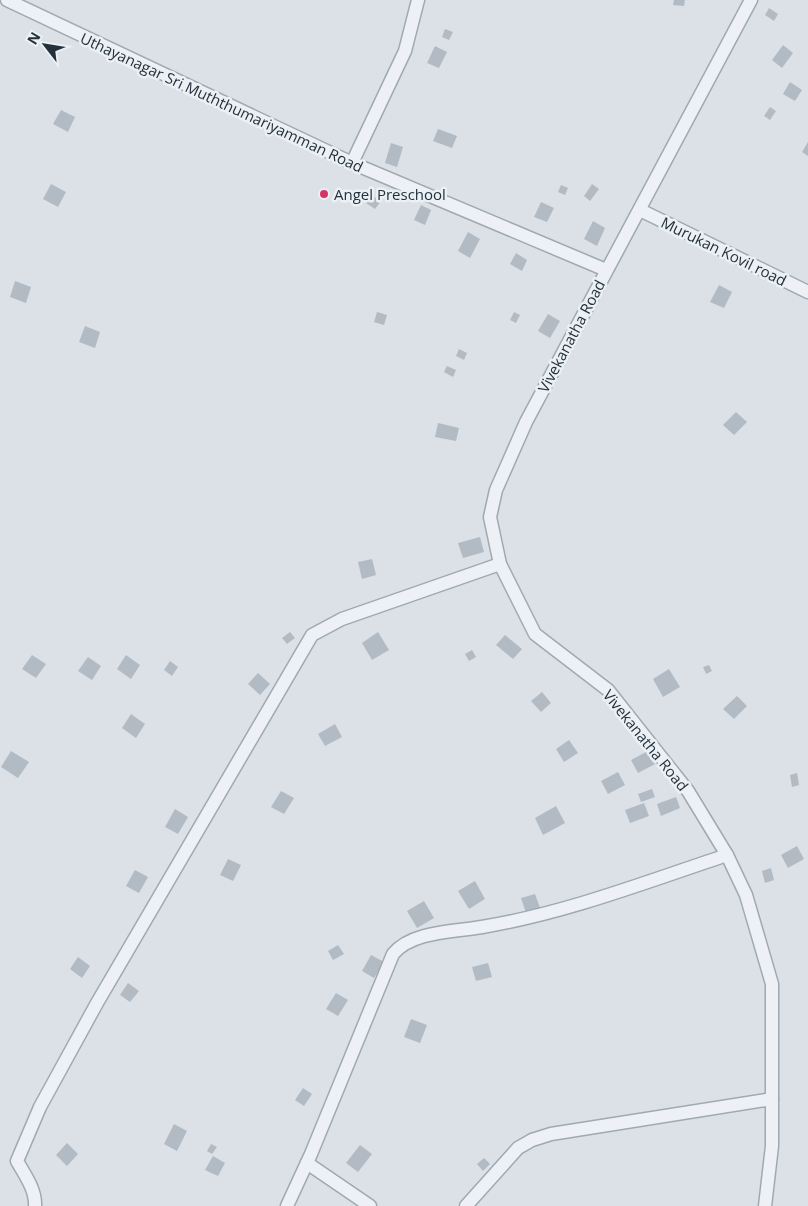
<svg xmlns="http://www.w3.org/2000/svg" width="808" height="1206" viewBox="0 0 808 1206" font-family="'Open Sans',sans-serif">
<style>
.building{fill:#b2bbc3}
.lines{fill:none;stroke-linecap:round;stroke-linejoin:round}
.minor-casing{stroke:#a0a9b0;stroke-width:15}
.minor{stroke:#edf1f5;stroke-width:12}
.poi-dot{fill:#d63563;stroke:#eaf0f4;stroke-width:2}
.labels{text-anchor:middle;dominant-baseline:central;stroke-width:5;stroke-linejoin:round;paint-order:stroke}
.street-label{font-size:15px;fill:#24313d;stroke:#eaf0f4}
.poi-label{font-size:15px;fill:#24313d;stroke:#eaf0f4;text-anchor:start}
</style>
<rect width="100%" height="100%" fill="#dbe1e6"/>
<g class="building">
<path d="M674,0h11l-1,6 -11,-1z"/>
<path d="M769,8l9,6 -4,7 -9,-6z"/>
<path d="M445,29l8,3 -4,8 -7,-3z"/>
<path d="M783,45l10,8 -11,15 -10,-8z"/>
<path d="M435,46l12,6 -8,16 -12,-5z"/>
<path d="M790,82l12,8 -7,11 -12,-7z"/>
<path d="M770,107l6,4 -6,9 -6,-4z"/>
<path d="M61,110l14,7 -7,15 -15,-8z"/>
<path d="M438,129l19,7 -5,12 -19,-7z"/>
<path d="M808,142v14l-6,-4z"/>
<path d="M391,143l12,4 -6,20 -12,-4z"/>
<path d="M51,184l15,8 -8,15 -15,-8z"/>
<path d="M592,184l7,5 -9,12 -6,-5z"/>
<path d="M561,185l7,3 -3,7 -7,-3z"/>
<path d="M371,195l10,6 -6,8 -9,-6z"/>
<path d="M541,202l13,6 -7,14 -13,-5z"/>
<path d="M421,205l10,5 -6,15 -11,-5z"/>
<path d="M593,221l12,7 -8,18 -13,-7z"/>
<path d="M468,232l12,7 -10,19 -12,-7z"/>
<path d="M516,253l11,7 -5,11 -12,-7z"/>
<path d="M15,281l16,6 -5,16 -16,-6z"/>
<path d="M719,285l13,7 -8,16 -14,-6z"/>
<path d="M377,312l10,3 -3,10 -10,-3z"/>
<path d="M514,312l6,3 -4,8 -6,-3z"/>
<path d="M548,314l12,7 -10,17 -12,-7z"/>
<path d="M85,326l15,6 -5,16 -16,-6z"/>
<path d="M459,349l8,4 -3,7 -8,-4z"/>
<path d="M447,366l9,4 -3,7 -9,-5z"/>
<path d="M736,412l11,10 -13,13 -11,-10z"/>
<path d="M438,423l21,5 -3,13 -21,-4z"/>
<path d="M480,537l4,15 -21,6 -5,-15z"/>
<path d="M372,559l4,16 -14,4 -4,-17z"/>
<path d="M290,632l5,6 -8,6 -5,-6z"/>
<path d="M378,632l11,18 -17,10 -10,-17z"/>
<path d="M505,635l17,14 -9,10 -17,-14z"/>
<path d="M472,650l4,7 -7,4 -4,-7z"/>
<path d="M32,655l14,9 -10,14 -14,-9z"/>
<path d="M126,655l14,10 -9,14 -14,-10z"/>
<path d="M88,657l13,9 -9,14 -14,-9z"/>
<path d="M170,661l8,6 -6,9 -8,-6z"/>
<path d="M709,665l3,6 -6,3 -3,-7z"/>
<path d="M669,669l11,18 -17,10 -10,-18z"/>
<path d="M258,673l12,11 -10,11 -12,-11z"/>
<path d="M542,692l9,11 -10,9 -10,-11z"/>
<path d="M737,696l10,10 -13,13 -11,-10z"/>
<path d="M131,714l14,10 -9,14 -14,-10z"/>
<path d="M335,724l7,13 -17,9 -7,-12z"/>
<path d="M569,740l9,13 -14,9 -8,-13z"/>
<path d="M11,751l18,11 -11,16 -17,-11z"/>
<path d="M648,751l7,13 -17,9 -7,-13z"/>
<path d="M618,772l7,13 -17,9 -7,-13z"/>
<path d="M797,773l2,12 -7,2 -2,-12z"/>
<path d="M652,789l3,8 -14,5 -3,-8z"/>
<path d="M281,791l13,7 -10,16 -13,-7z"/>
<path d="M676,797l4,11 -19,8 -4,-12z"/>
<path d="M644,803l5,13 -19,7 -5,-13z"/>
<path d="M556,806l9,17 -22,12 -8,-17z"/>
<path d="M175,809l13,8 -10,17 -13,-7z"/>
<path d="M797,846l7,13 -16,9 -7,-13z"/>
<path d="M228,859l13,6 -8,16 -13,-6z"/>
<path d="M771,868l3,12 -9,3 -3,-12z"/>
<path d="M135,870l13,7 -9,16 -13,-7z"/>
<path d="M475,881l10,18 -16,10 -11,-18z"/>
<path d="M535,894l5,14 -14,5 -5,-15z"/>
<path d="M424,901l10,17 -17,10 -10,-17z"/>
<path d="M338,945l6,9 -11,6 -5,-9z"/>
<path d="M371,955l13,7 -10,16 -12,-7z"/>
<path d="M78,957l12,9 -8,12 -12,-9z"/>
<path d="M488,963l4,14 -16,4 -4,-14z"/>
<path d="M128,983l11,8 -9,11 -10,-7z"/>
<path d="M336,993l12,7 -10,16 -12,-7z"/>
<path d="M411,1019l16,6 -7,18 -16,-6z"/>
<path d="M303,1088l9,6 -8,12 -9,-6z"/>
<path d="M174,1124l13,7 -10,20 -13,-7z"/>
<path d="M67,1143l11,11 -11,12 -11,-11z"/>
<path d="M211,1144l6,3 -5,7 -5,-3z"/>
<path d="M360,1145l12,9 -14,18 -12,-9z"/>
<path d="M213,1156l12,7 -7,13 -13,-6z"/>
<path d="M484,1158l6,6 -7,7 -6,-7z"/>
</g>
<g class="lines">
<defs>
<g id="minor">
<path d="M7,0l345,163 254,107"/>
<path d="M751,0l-225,422 -30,68 -6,27 10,47 35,70 73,56 80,101 39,64 19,40 26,89v162l-7,60"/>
<path d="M352,163l53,-112 13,-51"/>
<path d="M640,210l168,82"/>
<path d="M307,1163l63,43"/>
<path d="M35,1206c1,-16 -10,-31 -18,-45l23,-54 57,-104 215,-368 30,-16 158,-55"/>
<path d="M287,1206l24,-52 82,-200c19,-23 61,-22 89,-27 84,-14 164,-45 245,-72"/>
<path d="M466,1206l52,-58 14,-8 19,-6 221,-35"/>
</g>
</defs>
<use href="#minor" class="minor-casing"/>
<use href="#minor" class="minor"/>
</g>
<circle class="poi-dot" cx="324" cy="194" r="5"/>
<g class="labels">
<g class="street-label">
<text transform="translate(222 102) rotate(25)">Uthayanagar Sri Muththumariyamman Road</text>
<text transform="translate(724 251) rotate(26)">Murukan Kovil road</text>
<text transform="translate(571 336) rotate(-62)">Vivekanatha Road</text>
<text transform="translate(646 740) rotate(51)">Vivekanatha Road</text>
</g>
<g class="poi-label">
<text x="334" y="194">Angel Preschool</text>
</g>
</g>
<g transform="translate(45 45) rotate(301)" stroke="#eaf0f4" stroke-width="4" paint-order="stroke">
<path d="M0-4L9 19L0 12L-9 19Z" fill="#24313d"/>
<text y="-8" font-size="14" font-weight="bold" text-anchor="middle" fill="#24313d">N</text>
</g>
</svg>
